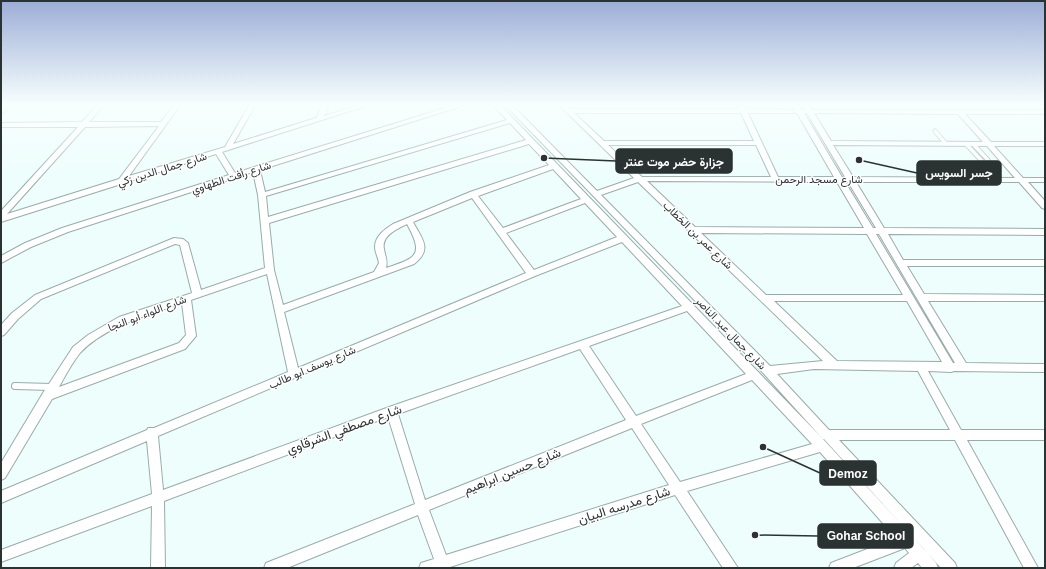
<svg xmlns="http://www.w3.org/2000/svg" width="1046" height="569" viewBox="0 0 1046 569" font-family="Arial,Vazirmatn,sans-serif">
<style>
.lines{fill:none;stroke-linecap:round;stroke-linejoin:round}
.service-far1-casing{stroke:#98acaa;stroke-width:5}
.service-casing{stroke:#98acaa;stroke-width:8}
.minor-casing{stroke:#98acaa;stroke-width:2}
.tertiary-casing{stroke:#98acaa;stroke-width:2}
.service-far1{stroke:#fff;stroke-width:3.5}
.service{stroke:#fff;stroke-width:6}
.minor{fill:#fff;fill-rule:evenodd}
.tertiary{fill:#fff;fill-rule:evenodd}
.labels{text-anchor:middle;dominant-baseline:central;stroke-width:3;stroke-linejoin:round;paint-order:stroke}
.street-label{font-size:11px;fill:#2b3332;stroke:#fff}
.near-street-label{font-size:13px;fill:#2b3332;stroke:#fff}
.leader{fill:none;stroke:#2b3332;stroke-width:1.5}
.callout-dot{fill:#2b3332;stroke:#fff;stroke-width:1.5}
.callout{fill:#2b3332;stroke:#2b3332;stroke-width:1.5}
.callout-label{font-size:12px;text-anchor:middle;font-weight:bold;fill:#fff}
</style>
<rect width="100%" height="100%" fill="#edfefc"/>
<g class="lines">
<defs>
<g id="service-far1">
<path d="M935,131l11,13"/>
<path d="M966,144l15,16"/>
<path d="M973,144l15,16"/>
</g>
<path id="service" d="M15,386l36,1"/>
<path id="minor" d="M98,104h7l-16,18h72l14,-18h6l-52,72 96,-29 25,-43h6l-23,40 83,-26 7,-14h6l-5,12 38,-12h10l-150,48 13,21 223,-69h10l-208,66 5,22 242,-72 -15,-16h7l323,334 -87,-96 -231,-238h7l86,87 37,-13 -76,-74h7l5,5h169l-2,-5h6l3,5 49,1 -3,-6h6l4,6h3l-3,-6h6l4,6h233v4h-80l26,28h54v4h-51l29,32h22v4h-17l17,19v8l-3,-1 -23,-26h-163l28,46 161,1v6l-157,-1 15,26h142v6h-138l17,28 121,1v6h-117l38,62 79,1v8l-91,-1 -3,1 -23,-1 33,59h84v10h-78l71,128h-14l-69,-128h-116l116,123 2,5h-16l-117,-129h-1l101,110 12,14 2,5h-16l-4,-5 -7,5h-17l2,-5 13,-10 -4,-5 -52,20h-24l2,-5 65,-25 -76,-86 -133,39 51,77h-15l-48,-73 -225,72 1,1h-32l2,-5 13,-4 -16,-44 -131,53h-23l2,-5 149,-59 -27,-87 -224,84 1,67h-14l1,-62 -151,56v-12l151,-56 -5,-53 -146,62v-12l146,-61 1,-2h6l134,-56 -21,-98 -76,26 5,36 -11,13 -133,50 -47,79 -4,2v-17l42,-70 30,-46 15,-12 31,-18 73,-24 -12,-48 -5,-1 -134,55 -23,20 -14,16 -3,1v-11l11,-12 23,-18 139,-57 9,1 5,4 13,47 64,-22 -7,-73 -5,-23 -185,60 -37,15 -30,16v-7l24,-13 37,-15 167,-53 -13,-21 -215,68v-11l77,-84h-77v-4l81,-1zM574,113h167l13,28h-150zM748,113h49l37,64h-56zM804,113h3l38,64h-3zM814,113l144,1 25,28 -152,-1zM510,123l16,17 -258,77 -2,-21zM159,126l-40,53 -112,35 78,-87zM529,144l20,21 -79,27 -77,32c-8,5 -18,12 -18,23 0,5 3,10 4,16l-5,9 -91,33 -9,-35 -5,-47zM608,145h148l15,32h-129zM833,145l154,1 28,32 -162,-1zM553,169l28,30 -78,29 -25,-32zM647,181l190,1 27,46 -169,-1zM638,182l185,179 -53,5 -169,-171zM845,182h3l28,46h-3zM472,198l54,75 -228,95 -14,-56 130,-48c19,-15 8,-25 -1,-42zM585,203l32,34 -83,33 -28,-37zM407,224c17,31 10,34 -21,44 2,-8 -1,-12 -2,-19 -3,-13 13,-20 23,-25zM701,233l166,1 36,61h-137zM876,234h3l76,129h-2zM622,242l60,64 -290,100 -229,84 -5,-54 377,-160zM774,301h133l35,61 -105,-1zM182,303l4,32 -7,8 -120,44c6,-11 13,-24 21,-34 25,-27 69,-38 102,-50zM687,311l59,63 -110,42 -47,-70zM580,349l46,71 -201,80 -27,-86zM814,369l104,2 32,59h-121l-52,-56zM752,380l60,64 -132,38 -39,-58zM632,428l37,57 -223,70 -17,-45z"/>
<path id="tertiary" d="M5,104h9l-13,10v-6z"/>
</defs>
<use href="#service-far1" class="service-far1-casing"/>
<use href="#service" class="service-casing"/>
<use href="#minor" class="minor-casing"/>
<use href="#tertiary" class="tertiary-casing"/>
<use href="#service-far1" class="service-far1"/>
<use href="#service" class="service"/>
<use href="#minor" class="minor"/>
<use href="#tertiary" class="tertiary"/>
</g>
<linearGradient id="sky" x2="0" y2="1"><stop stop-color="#9cadd6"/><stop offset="0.57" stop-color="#f7fffe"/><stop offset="1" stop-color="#f7fffe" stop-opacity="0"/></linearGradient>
<rect width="1046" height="184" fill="url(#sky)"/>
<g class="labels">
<g class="street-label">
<text transform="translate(162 169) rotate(-17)">شارع جمال الدين زكي</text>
<text transform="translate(231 177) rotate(-18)">شارع رأفت الطهاوي</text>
<text x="819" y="179">شارع مسجد الرحمن</text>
<text transform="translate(698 235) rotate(44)">شارع عمر بن الخطاب</text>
<text transform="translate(147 313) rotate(-21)">شارع اللواء أبو النجا</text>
<text transform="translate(731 333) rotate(46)">شارع جمال عبد الناصر</text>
<text transform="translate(312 367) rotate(-23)">شارع يوسف ابو طالب</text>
</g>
<g class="near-street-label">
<text transform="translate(344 429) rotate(-20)">شارع مصطفي الشرقاوي</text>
<text transform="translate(512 471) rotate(-22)">شارع حسين ابراهيم</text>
<text transform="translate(624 505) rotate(-18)">شارع مدرسه البيان</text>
</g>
</g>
<path class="leader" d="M544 158L616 161M859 160L917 173M763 447L820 473M755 535L818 536"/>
<g class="callout-dot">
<circle cx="544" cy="158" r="4"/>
<circle cx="859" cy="160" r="4"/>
<circle cx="763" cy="447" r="4"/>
<circle cx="755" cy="535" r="4"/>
</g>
<g class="callout">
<rect x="616" y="149" width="116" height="24" rx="4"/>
<rect x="917" y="161" width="84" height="24" rx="4"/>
<rect x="820" y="461" width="56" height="24" rx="4"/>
<rect x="818" y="524" width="95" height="24" rx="4"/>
</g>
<g class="callout-label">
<text x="674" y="166">جزارة حضر موت عنتر</text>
<text x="959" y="177">جسر السويس</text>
<text x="848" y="478">Demoz</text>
<text x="866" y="540">Gohar School</text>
</g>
<rect width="1046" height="569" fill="none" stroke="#2b3332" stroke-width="4"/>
</svg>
